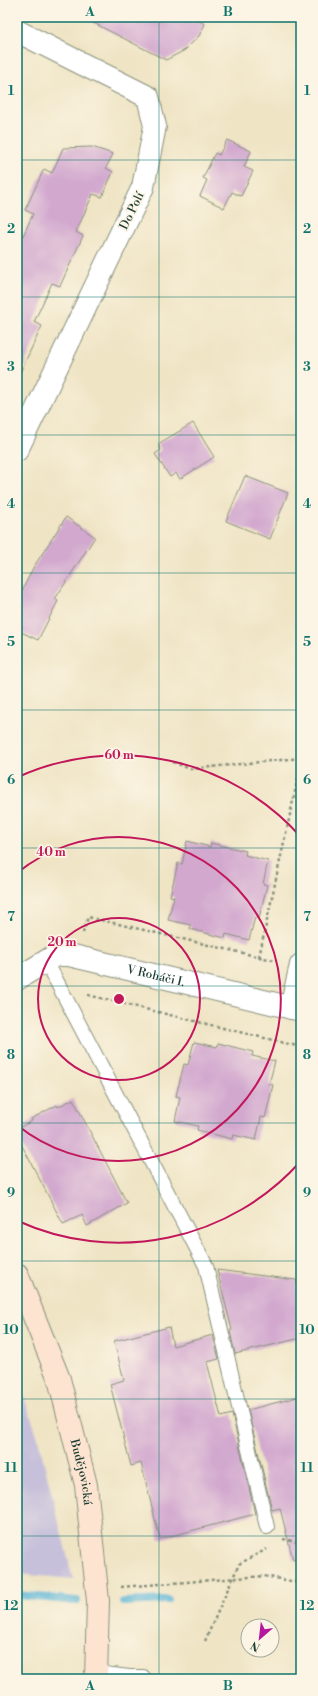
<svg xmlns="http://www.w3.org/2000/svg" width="318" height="1696" viewBox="0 0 318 1696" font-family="'Libre Bodoni',serif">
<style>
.industrial{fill:#c6c0da}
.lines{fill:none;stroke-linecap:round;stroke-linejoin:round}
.stream{stroke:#57b4d6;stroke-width:8}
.building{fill:#d2a8cf}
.service-casing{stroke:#87907c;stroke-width:16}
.minor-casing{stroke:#87907c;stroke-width:24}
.secondary-casing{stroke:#87907c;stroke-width:24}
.path{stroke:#87907c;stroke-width:2.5;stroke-dasharray:3 3;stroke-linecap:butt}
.service{stroke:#fff;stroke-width:14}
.minor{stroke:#fff;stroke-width:22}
.secondary{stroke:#fde4d1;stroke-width:22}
.grid{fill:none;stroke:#0f766e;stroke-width:1;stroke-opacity:0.55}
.ring{fill:none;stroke:#c2185b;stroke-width:2}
.labels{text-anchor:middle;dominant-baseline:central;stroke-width:3.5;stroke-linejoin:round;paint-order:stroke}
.street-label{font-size:12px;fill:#1f3d34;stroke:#fcf5e5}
.centre{fill:#c2185b;stroke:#fcf5e5;stroke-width:2}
.ring-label{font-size:12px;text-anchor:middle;font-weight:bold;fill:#c2185b;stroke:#fcf5e5;stroke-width:3.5;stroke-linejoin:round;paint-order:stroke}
.neatline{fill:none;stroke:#0f766e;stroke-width:1.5}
.grid-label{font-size:13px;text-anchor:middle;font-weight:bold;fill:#0f766e}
</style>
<rect width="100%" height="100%" fill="#fcf5e5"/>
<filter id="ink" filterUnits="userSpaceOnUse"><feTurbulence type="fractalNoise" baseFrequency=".025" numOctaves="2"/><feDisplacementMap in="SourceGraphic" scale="8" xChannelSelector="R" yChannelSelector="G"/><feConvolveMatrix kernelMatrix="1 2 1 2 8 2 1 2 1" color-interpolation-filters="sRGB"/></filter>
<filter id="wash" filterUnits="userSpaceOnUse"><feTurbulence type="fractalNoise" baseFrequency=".012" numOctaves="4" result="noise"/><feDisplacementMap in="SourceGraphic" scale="16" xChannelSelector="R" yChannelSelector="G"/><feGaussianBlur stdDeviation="0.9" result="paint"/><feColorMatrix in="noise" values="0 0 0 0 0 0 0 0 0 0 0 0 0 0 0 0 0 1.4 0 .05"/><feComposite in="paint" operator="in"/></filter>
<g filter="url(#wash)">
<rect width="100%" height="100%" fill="#efe4c4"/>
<path class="industrial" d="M17,1376l20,59 36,144 -56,-5z"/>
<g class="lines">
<g class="stream">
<path d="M17,1595l60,6"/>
<path d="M123,1602l45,-2"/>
</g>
</g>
<g id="blocks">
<g class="building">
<path d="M82,17h109l14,7 -6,12 -14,14 -19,10z"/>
<path d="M227,140l24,11 -7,16 9,4 -12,25 -9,-4 -8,16 -24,-12 7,-16 -4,-2 12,-25 4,2z"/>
<path d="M92,147l21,7 -7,14 7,4 -11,25 -9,-3 -17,38 7,4 -23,50 -8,-3 -18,39 8,4 -25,53v-130l16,-35 -8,-4 19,-41 8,4 11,-25z"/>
<path d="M193,423l21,34 -34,22 -4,-6 -6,4 -15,-23 6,-4 -3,-6z"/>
<path d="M245,476l43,17 -18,46 -44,-18z"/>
<path d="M66,517l29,20 -40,62 3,2 -20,39 -21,-10v-29l16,-33z"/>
<path d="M187,841l23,6 1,-4 35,8 -1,4 23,6 -5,23 4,1 -8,33 -4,-1 -6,23 -23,-6 -1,4 -35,-9 1,-4 -23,-5 6,-23 -4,-1 8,-33 4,1z"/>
<path d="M194,1042l23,5 1,-4 35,9 -1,4 23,5 -6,23 4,1 -8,33 -4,-1 -5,23 -23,-5 -1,4 -35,-9 1,-4 -23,-5 5,-24 -4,-1 8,-32 4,1z"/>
<path d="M73,1099l54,104 -40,23 -5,-11 -19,9 -46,-88v-7l15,-8 -1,-2 26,-14 1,2z"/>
<path d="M217,1270l79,10 5,20v38l-66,16 -5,-23 2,-1z"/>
<path d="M169,1327l4,19 40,-11 6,24 -12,3 14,55 11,-3 23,100 -95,25 -19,-76 -10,3 -21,-82 14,-4 -10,-39z"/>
<path d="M301,1396v163l-8,1 -13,-52 -8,2 -24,-100z"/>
</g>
</g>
</g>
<g filter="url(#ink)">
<use href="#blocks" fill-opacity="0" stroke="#87907c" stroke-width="1"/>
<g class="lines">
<defs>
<g id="service">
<path d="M46,961l160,305 61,261"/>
<path d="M96,1673l33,4h14l1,2"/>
</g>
<g id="minor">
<path d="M17,31l131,66 7,29 -12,61 -126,263"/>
<path id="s1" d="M17,979l39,-24h13l232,55"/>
<path d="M291,1008l10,-43"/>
</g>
<g id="secondary">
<path id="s2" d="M17,1274l42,105 27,106 12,116 -2,78"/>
</g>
</defs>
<use href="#service" class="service-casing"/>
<use href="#minor" class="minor-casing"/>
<use href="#secondary" class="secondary-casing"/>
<g class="path">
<path d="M173,762l17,7 111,-11"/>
<path d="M83,933l5,-16 189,44"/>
<path d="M259,957l42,-193"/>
<path d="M88,995l213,52"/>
<path d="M283,1539l18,4"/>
<path d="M121,1587l143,-11 37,7"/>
<path d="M205,1641l34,-77 28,-15"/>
</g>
<use href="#service" class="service"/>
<use href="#minor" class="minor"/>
<use href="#secondary" class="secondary"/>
</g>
</g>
<path class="grid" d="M159,17v1662M17,160h284M17,297h284M17,435h284M17,573h284M17,710h284M17,848h284M17,986h284M17,1123h284M17,1261h284M17,1399h284M17,1536h284"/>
<g class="ring">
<circle cx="119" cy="999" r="81"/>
<path d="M17 873A162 162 0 1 1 17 1125"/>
<path d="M300 1162A244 244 0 0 1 18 1221M18 777A244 244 0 0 1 300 836"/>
</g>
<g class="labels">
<g class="street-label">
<text transform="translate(132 211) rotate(-64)">Do Polí</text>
<text stroke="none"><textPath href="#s1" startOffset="148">V Roháči I.</textPath></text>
<text stroke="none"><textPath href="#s2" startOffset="209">Budějovická</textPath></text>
</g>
</g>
<circle cx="119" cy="999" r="6" class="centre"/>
<g class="ring-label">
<text x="119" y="759">60 m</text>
<text x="51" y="856">40 m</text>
<text x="62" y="946">20 m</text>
</g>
<rect width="318" height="1696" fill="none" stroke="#fcf5e5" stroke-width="44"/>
<g transform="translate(260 1638) rotate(208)"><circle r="19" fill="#fcf5e5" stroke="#a4ab9e"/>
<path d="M0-3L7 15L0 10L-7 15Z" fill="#b5179e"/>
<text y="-6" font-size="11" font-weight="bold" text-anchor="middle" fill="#1f3d34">N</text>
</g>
<rect x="22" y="22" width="274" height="1652" class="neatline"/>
<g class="grid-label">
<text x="90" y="16">A</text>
<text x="228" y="16">B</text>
<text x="11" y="95">1</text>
<text x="307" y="95">1</text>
<text x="11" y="233">2</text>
<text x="307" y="233">2</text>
<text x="11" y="371">3</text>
<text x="307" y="371">3</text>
<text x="11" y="508">4</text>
<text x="307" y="508">4</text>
<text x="11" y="646">5</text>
<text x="307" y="646">5</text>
<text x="11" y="784">6</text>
<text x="307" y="784">6</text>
<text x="11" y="921">7</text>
<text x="307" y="921">7</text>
<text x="11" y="1059">8</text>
<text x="307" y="1059">8</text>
<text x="11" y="1197">9</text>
<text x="307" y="1197">9</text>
<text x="11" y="1334">10</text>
<text x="307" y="1334">10</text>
<text x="11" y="1472">11</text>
<text x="307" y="1472">11</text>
<text x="11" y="1610">12</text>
<text x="307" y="1610">12</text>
<text x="90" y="1690">A</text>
<text x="228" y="1690">B</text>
</g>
</svg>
